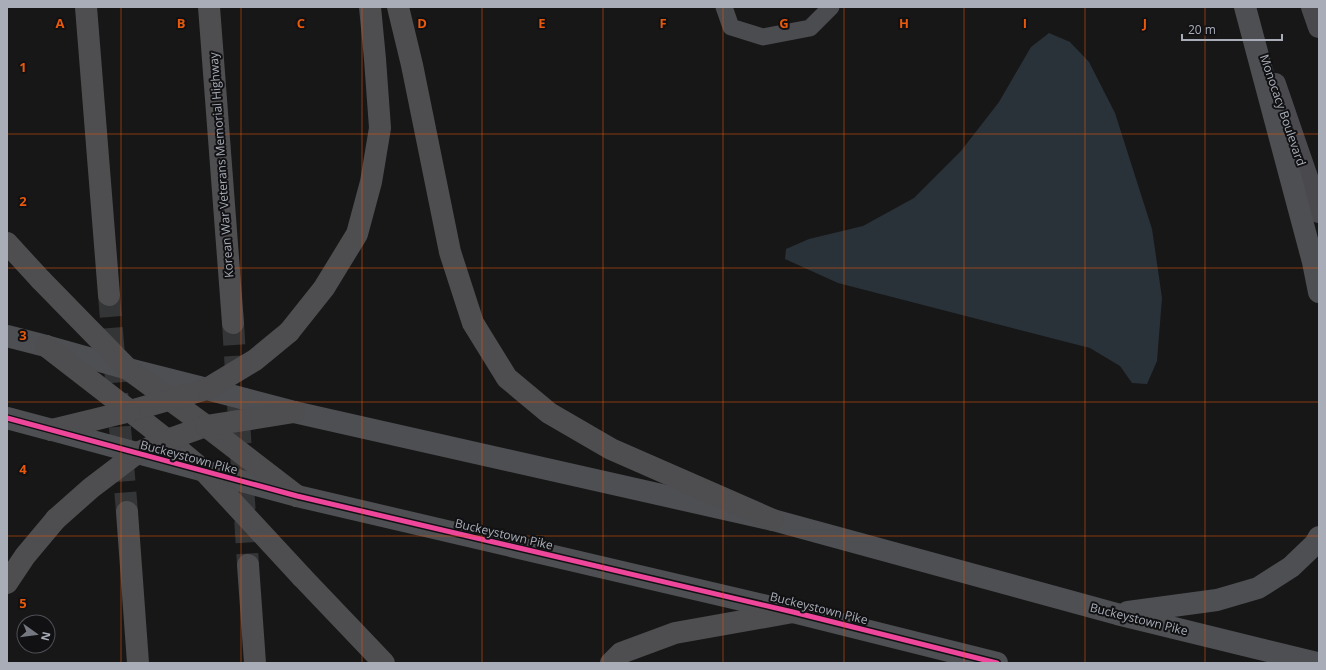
<svg xmlns="http://www.w3.org/2000/svg" width="1326" height="670" viewBox="0 0 1326 670" font-family="'Open Sans',sans-serif">
<style>
.water{fill:#2a3239}
.lines{fill:none;stroke-linecap:round;stroke-linejoin:round}
.highway-tunnel{stroke:#343537;stroke-width:22;stroke-dasharray:22 11;stroke-linecap:butt}
.lane{stroke:#4b4c50;stroke-width:17}
.secondary{stroke:#4a4a4e;stroke-width:22}
.primary{stroke:#4d4f52;stroke-width:22}
.highway{stroke:#4e4e51;stroke-width:22}
.primary-bridge{stroke:#4d4f52;stroke-width:22}
.highway-bridge{stroke:#4e4e51;stroke-width:22}
.cycleway-casing{stroke:#111113;stroke-width:8}
.cycleway{stroke:#ed469a;stroke-width:5}
.grid{fill:none;stroke:#e8590c;stroke-width:1;stroke-opacity:0.55}
.labels{text-anchor:middle;dominant-baseline:central;stroke-width:4;stroke-linejoin:round;paint-order:stroke}
.street-label{font-size:12px;fill:#a8adb8;stroke:#111113}
.grid-label{font-size:13px;text-anchor:middle;font-weight:bold;fill:#e8590c;stroke:#111113;stroke-width:4;stroke-linejoin:round;paint-order:stroke}
</style>
<rect width="100%" height="100%" fill="#171717"/>
<path class="water" d="M1049,33l21,9 19,20 26,51 37,116 10,69 -5,63 -10,23 -15,-1 -12,-17 -30,-18 -252,-65 -53,-24 1,-10 23,-10 54,-13 51,-28 47,-47 38,-49 32,-55z"/>
<g class="lines">
<g class="highway-tunnel">
<path d="M109,295l18,217"/>
<path d="M233,323l15,242"/>
</g>
<path class="lane" d="M724,7l7,20 32,10 47,-9 21,-21"/>
<g class="secondary">
<path d="M1312,7l7,20"/>
<path d="M1275,84l44,128"/>
</g>
<g class="primary">
<path d="M1245,7l68,255 6,30"/>
<path d="M7,336l39,10"/>
<path d="M128,369l79,20"/>
<path d="M294,412l479,108 344,94 200,49"/>
<path d="M7,418l45,12"/>
<path d="M137,453l67,18"/>
<path d="M297,496l496,116 204,51"/>
<path d="M1128,612l89,-12 41,-12 33,-21 24,-23 4,-7"/>
</g>
<g class="highway">
<path d="M86,7l23,288"/>
<path d="M209,7l24,316"/>
<path d="M398,7l14,58 38,187 23,71 34,55 42,35 62,36 162,71"/>
<path d="M7,243l34,37"/>
<path d="M289,332l35,-44 33,-54 14,-52 9,-54 -5,-69 -5,-52"/>
<path d="M128,369l78,57"/>
<path d="M130,411l37,29 37,31"/>
<path d="M130,411l77,-22"/>
<path d="M137,453l30,-13 39,-14"/>
<path d="M127,512l11,151"/>
<path d="M248,565l7,98"/>
<path d="M302,577l82,86"/>
<path d="M7,583l18,-27 31,-37"/>
<path d="M611,663l10,-10 54,-20 118,-21"/>
</g>
<g class="primary-bridge">
<path d="M46,346l82,23"/>
<path d="M207,389l87,23"/>
<path d="M52,430l85,23"/>
<path d="M204,471l93,25"/>
</g>
<g class="highway-bridge">
<path d="M41,280l87,89"/>
<path d="M46,346l84,65"/>
<path d="M207,389l48,-29 34,-28"/>
<path d="M206,426l91,70"/>
<path d="M206,426l88,-14"/>
<path d="M52,430l78,-19"/>
<path d="M204,471l98,106"/>
<path d="M56,519l35,-31 46,-35"/>
</g>
<defs>
<path id="cycleway" d="M7,418l290,78 496,116 204,51"/>
</defs>
<use href="#cycleway" class="cycleway-casing"/>
<use href="#cycleway" class="cycleway"/>
</g>
<path class="grid" d="M121,7v656M241,7v656M362,7v656M482,7v656M603,7v656M723,7v656M844,7v656M964,7v656M1085,7v656M1205,7v656M7,134h1312M7,268h1312M7,402h1312M7,536h1312"/>
<g class="labels">
<g class="street-label">
<text transform="translate(1283 110) rotate(71)">Monocacy Boulevard</text>
<text transform="translate(221 165) rotate(-94)">Korean War Veterans Memorial Highway</text>
<text transform="translate(189 457) rotate(15)">Buckeystown Pike</text>
<text transform="translate(504 534) rotate(13)">Buckeystown Pike</text>
<text transform="translate(819 608) rotate(14)">Buckeystown Pike</text>
<text transform="translate(1139 619) rotate(14)">Buckeystown Pike</text>
</g>
</g>
<g class="grid-label">
<text x="60" y="28">A</text>
<text x="181" y="28">B</text>
<text x="301" y="28">C</text>
<text x="422" y="28">D</text>
<text x="542" y="28">E</text>
<text x="663" y="28">F</text>
<text x="784" y="28">G</text>
<text x="904" y="28">H</text>
<text x="1025" y="28">I</text>
<text x="1145" y="28">J</text>
<text x="23" y="72">1</text>
<text x="23" y="206">2</text>
<text x="23" y="340">3</text>
<text x="23" y="474">4</text>
<text x="23" y="608">5</text>
</g>
<rect width="1326" height="670" fill="none" stroke="#a8adb8" stroke-width="16"/>
<g transform="translate(36 634) rotate(104)"><circle r="19" fill="#111113" stroke="#4d4f55"/>
<path d="M0-3L7 15L0 10L-7 15Z" fill="#757880"/>
<text y="-6" font-size="11" font-weight="bold" text-anchor="middle" fill="#a8adb8">N</text>
</g>
<path d="M1182 34v6h100v-6" fill="none" stroke="#a8adb8" stroke-width="2"/>
<text x="1188" y="34" font-size="12" fill="#a8adb8" stroke="#111113" stroke-width="3" paint-order="stroke">20 m</text>
</svg>
